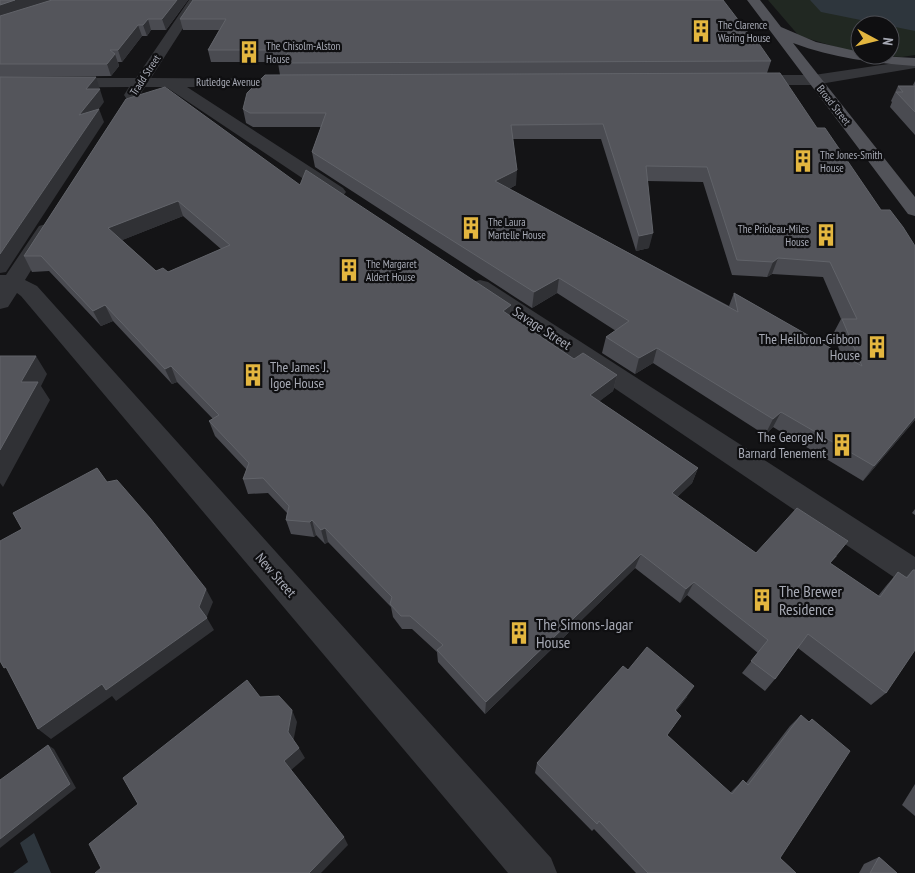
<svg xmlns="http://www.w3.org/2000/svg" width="915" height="873" viewBox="0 0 915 873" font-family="'PT Sans Narrow',sans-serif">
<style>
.green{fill:#212822}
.water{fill:#2e363d}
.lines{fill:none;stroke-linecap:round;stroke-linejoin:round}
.minor{fill:#35363a;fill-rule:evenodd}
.major{fill:#525359;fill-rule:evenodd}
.wall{fill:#4a4b51;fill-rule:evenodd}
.shaded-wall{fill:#303135}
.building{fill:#54555b;stroke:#616369;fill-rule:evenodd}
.labels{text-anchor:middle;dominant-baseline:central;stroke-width:4.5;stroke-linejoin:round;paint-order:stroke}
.far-poi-label{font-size:11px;fill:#a7aab5;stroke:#0f0f11;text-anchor:start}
.far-street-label{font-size:11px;fill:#a7aab5;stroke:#0f0f11}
.street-label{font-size:14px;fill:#a7aab5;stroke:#0f0f11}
.poi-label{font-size:14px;fill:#a7aab5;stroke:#0f0f11;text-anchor:end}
.near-poi-label{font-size:16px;fill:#a7aab5;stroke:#0f0f11;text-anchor:start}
</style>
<rect width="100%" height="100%" fill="#141416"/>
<path class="green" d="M768,0h147v55l-13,2 -37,-2h25v-30h-30v29l-61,-18z"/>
<g class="water">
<path d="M810,0h105v31l-94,-19z"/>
<path d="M34,833l17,40h-38l15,-11 -8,-19z"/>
</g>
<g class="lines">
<g class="minor">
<path d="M189,0h12l-50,78 150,1 3,3 -3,3 -5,2h-109l156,101 3,4 -3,4 -7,2 -7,-2 -163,-109h-21l-7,11h-12l-2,-3 5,-8 -129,1v-10h136z"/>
<path d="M915,60v8l-101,17h-68l-5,-2 -3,-3 3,-3 5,-2h68z"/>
<path d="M46,224l7,2 3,4 -31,50 12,6 514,572 6,15h-49l-487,-577 -4,-3 -9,14 -8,2v-34h6l33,-49z"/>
<path d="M480,280l8,2 427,275v31l-11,-4 -432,-292 -3,-5 3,-5z"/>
</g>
<path class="major" d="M747,0h13l21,27 35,15 44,10v3l55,3v8c-42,-3 -82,-8 -122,-23l122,154v19l-7,-2z"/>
</g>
<g class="wall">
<path d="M0,0h188l-22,30h-15l-4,6h-5l-20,26h-4l1,4 -8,10 -111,1z"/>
<path d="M193,0l559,38 19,23 -4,12h13l135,347 -52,61 -90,-54 -8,8 -112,-72 -18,11 -33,-21 4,-16 10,-6 -59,-38 -25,15 -217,-141 -3,-15 9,-25h-68l-7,-4 -3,-14 37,-34 -2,-12 1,-1h-68l-3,-12 11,-20h-36l-3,-11zM513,139h88l35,112 13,-3 -2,-67 56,1 29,93 35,2 5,-3 51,3 18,42 -8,15 8,20 -107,-61 -5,13 -220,-117 7,-4z"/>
<path d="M915,81v54l-25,-28 2,-5 -1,-1 7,-15h16l-1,-1z"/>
<path d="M126,99l174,86 211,120v11l63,43 43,16 -4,16 -14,10 99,67 -6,15 -15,14 79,56 81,3 -7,7 48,33 8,-10 12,-14 8,5 7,-7 -27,123 -15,12 -73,-57 -23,31 -10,12 -23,-18 16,-20 -71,-58 -7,8 -45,-35 -150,146 -47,-52 -1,-10 -25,-23h-10l-9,-12 -2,-10 -63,-65 -3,2 -9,-9 -2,2 -23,-3 -5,-14 1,-7 -19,-20 -20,1 -5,-15 4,-9 -32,-34 -6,-15 4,-2 -36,-37 -5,2 -59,-63 -12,5 -52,-55 -17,1 -8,-16zM183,216l38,33 -53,23 -12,-1 -34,-31z"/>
<path d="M915,509v6l-3,-2z"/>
<path d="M628,670l59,27 -11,14 -2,15 -7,9 63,58 13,-13 3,3 44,-57 11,-11 -21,143 16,15h-160l-42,-44 -2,2 -57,-58 2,-10z"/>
<path d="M915,784v32l-13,-11z"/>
<path d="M879,857l18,16h-38l5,-9z"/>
</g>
<g class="shaded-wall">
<path d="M15,0h38l-53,17v-12z"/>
<path d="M177,0h11l-22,30 -4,-11z"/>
<path d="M148,19l3,11 -4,6 -4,-11z"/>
<path d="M138,25l4,11 -20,26 -4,-12z"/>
<path d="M115,54l4,12 -8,10 -4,-12z"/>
<path d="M96,77l8,25 -19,26 -6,-13 7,-26z"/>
<path d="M99,109l5,13 -98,150 -6,1v-19z"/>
<path d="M517,170l-1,15 -21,11v-15z"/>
<path d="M178,201l5,15 -68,27 -7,-15z"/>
<path d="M653,233l-4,15 -13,3 3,-15z"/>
<path d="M778,258l-6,16 -5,3 6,-15z"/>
<path d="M559,278l-2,15 -25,15 2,-16z"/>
<path d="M105,305l8,16 -12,5 -8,-15z"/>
<path d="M511,305l-1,16 -7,-10z"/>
<path d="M657,348l-4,15 -18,11 4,-16z"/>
<path d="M36,356l11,18 -6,12 9,14 -47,87 -3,-4v-33l21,-68z"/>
<path d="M171,366l6,16 -5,2 -7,-15z"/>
<path d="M617,375l-4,16 -26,20 3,-16z"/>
<path d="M781,412l-8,15 -8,8 8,-16z"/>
<path d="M915,417v3l-52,61 11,-15z"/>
<path d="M698,468l-6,15 -26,25 6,-15z"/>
<path d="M312,520l4,15 -2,2 -4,-15z"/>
<path d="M325,528l3,14 -3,2 -4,-14z"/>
<path d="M641,554l-6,14 -150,146 1,-12z"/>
<path d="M694,582l-7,13 -7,8 6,-14z"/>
<path d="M206,589l7,13 -7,17 1,-1 7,12 -98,71 -4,-5 -61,43 -13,-10 64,-45 97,-77z"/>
<path d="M694,686l-7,11 -19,24 7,-11z"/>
<path d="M292,710l5,12 -4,21 -5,-11z"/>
<path d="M48,745l6,4 22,39 -76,60v-9z"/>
<path d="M299,748l6,10 -15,13 -6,-10z"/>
<path d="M344,837l4,8 -27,28h-12z"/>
</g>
<g class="building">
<path d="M0,0h15l-15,5z"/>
<path d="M52,0h125l-15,19h-14l-5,6h-5l-20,25h-8l5,4 -8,10h-107v-48z"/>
<path d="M193,0h530l29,38h3l16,23 -493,2 13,-13h-83l18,-31h-46z"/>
<path d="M780,73l37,55h8l56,82h9l13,17 12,19v171l-41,49 -93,-54 -8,7 -116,-71 -18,10 -33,-21 23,-16 -70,-43 -25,14 -222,-140 14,-39h-76l-7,-4 4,-16 18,-18zM603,124l36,112 14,-3 -7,-67 61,1 30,93 36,2 5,-4 52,4 27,57h-15l20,47 -128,-73 4,19 -243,-131 22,-11 -6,-45z"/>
<path d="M0,77h96l-10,12h14l-21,26 20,-6 -99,145z"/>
<path d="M898,86h17v26l-19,-20h7z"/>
<path d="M165,87l135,98 6,-15 205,135 -8,6 71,48 9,-6 34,22 -27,20 108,73 -26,25 84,60 41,-45 51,33 -18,22 50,34 18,-25 9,6 6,-8h2v80l-29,43 -78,-59 -33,45 -24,-18 17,-21 -74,-58 -8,7 -45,-35 -155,148 -49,-52 6,-5 -33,-29h-9l-11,-12 2,-7 -67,-69 -4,2 -9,-10 -2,2 -24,-2 3,-14 -26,-28 -20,1 6,-16 -40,-42 10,-6 -48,-49 -6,3 -60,-64 -12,6 -52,-55h-17l102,-157zM178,201l52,44 -62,27 -5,-4 -7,3 -48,-43z"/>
<path d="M0,356h36l-15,26h17l-38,68z"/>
<path d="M97,468l10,14 10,-2 33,38 56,71 -7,18 8,11 -101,72 -4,-6 -64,45 -32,-62 -2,1 -4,-7v-120l22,-12 -9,-16z"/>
<path d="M647,647l47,39 -19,24 6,6 -14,19 65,59 11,-14 5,5 53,-70 8,7 3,-3 38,32 -70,107 16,15h-148l-49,-52 -2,3 -60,-61 86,-97 5,4z"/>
<path d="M247,680l13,17 19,-1 13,14 -4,22 11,16 -15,13 60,76 -35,36h-214l6,-5 -12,-24 49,-40 -15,-26z"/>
<path d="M48,745l22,39 -70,55v-59z"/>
<path d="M879,857l18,16h-27z"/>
</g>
<defs>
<symbol id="building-bare" viewBox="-9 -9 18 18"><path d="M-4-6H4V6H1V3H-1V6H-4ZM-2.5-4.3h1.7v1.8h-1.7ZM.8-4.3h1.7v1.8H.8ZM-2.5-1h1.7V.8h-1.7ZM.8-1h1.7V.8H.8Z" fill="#e3b63f" stroke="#0f0f11" stroke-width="2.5" paint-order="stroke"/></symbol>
</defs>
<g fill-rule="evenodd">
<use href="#building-bare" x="685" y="15" width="32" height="32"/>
<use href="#building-bare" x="233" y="36" width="32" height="32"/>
<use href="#building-bare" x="787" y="145" width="32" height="32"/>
<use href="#building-bare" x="455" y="212" width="32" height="32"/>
<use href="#building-bare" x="810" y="219" width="32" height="32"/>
<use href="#building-bare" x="333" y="254" width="32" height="32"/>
<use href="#building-bare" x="861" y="331" width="32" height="32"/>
<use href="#building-bare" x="237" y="359" width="32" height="32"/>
<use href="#building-bare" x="826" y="429" width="32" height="32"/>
<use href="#building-bare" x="746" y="584" width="32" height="32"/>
<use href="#building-bare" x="503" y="617" width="32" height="32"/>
</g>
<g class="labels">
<g class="far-poi-label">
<text x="718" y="25">The Clarence<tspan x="718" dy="13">Waring House</tspan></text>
<text x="266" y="46">The Chisolm-Alston<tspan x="266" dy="13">House</tspan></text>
<text x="820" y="155">The Jones-Smith<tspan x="820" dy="13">House</tspan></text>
<text x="488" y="222">The Laura<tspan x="488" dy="13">Martelle House</tspan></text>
<text x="809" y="229" text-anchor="end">The Prioleau-Miles<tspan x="809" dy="13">House</tspan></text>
<text x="366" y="264">The Margaret<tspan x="366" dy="13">Aldert House</tspan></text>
</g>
<g class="far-street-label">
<text transform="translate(145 75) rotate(-57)">Tradd Street</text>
<text x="228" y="82">Rutledge Avenue</text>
<text transform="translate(834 105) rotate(52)">Broad Street</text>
</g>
<g class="street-label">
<text transform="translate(542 328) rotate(33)">Savage Street</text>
<text transform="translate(276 575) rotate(49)">New Street</text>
</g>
<g class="poi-label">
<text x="860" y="339">The Heilbron-Gibbon<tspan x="860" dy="16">House</tspan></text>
<text x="270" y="367" text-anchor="start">The James J.<tspan x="270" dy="16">Igoe House</tspan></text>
<text x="826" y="437">The George N.<tspan x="826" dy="16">Barnard Tenement</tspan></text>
</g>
<g class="near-poi-label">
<text x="779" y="591">The Brewer<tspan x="779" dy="18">Residence</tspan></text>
<text x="536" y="624">The Simons-Jagar<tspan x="536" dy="18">House</tspan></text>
</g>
</g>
<g transform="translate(875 40) rotate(97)"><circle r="24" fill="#0f0f11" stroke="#4c4d53"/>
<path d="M0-4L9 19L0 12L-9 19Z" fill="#e3b63f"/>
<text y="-8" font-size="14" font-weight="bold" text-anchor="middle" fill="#a7aab5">N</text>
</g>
</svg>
